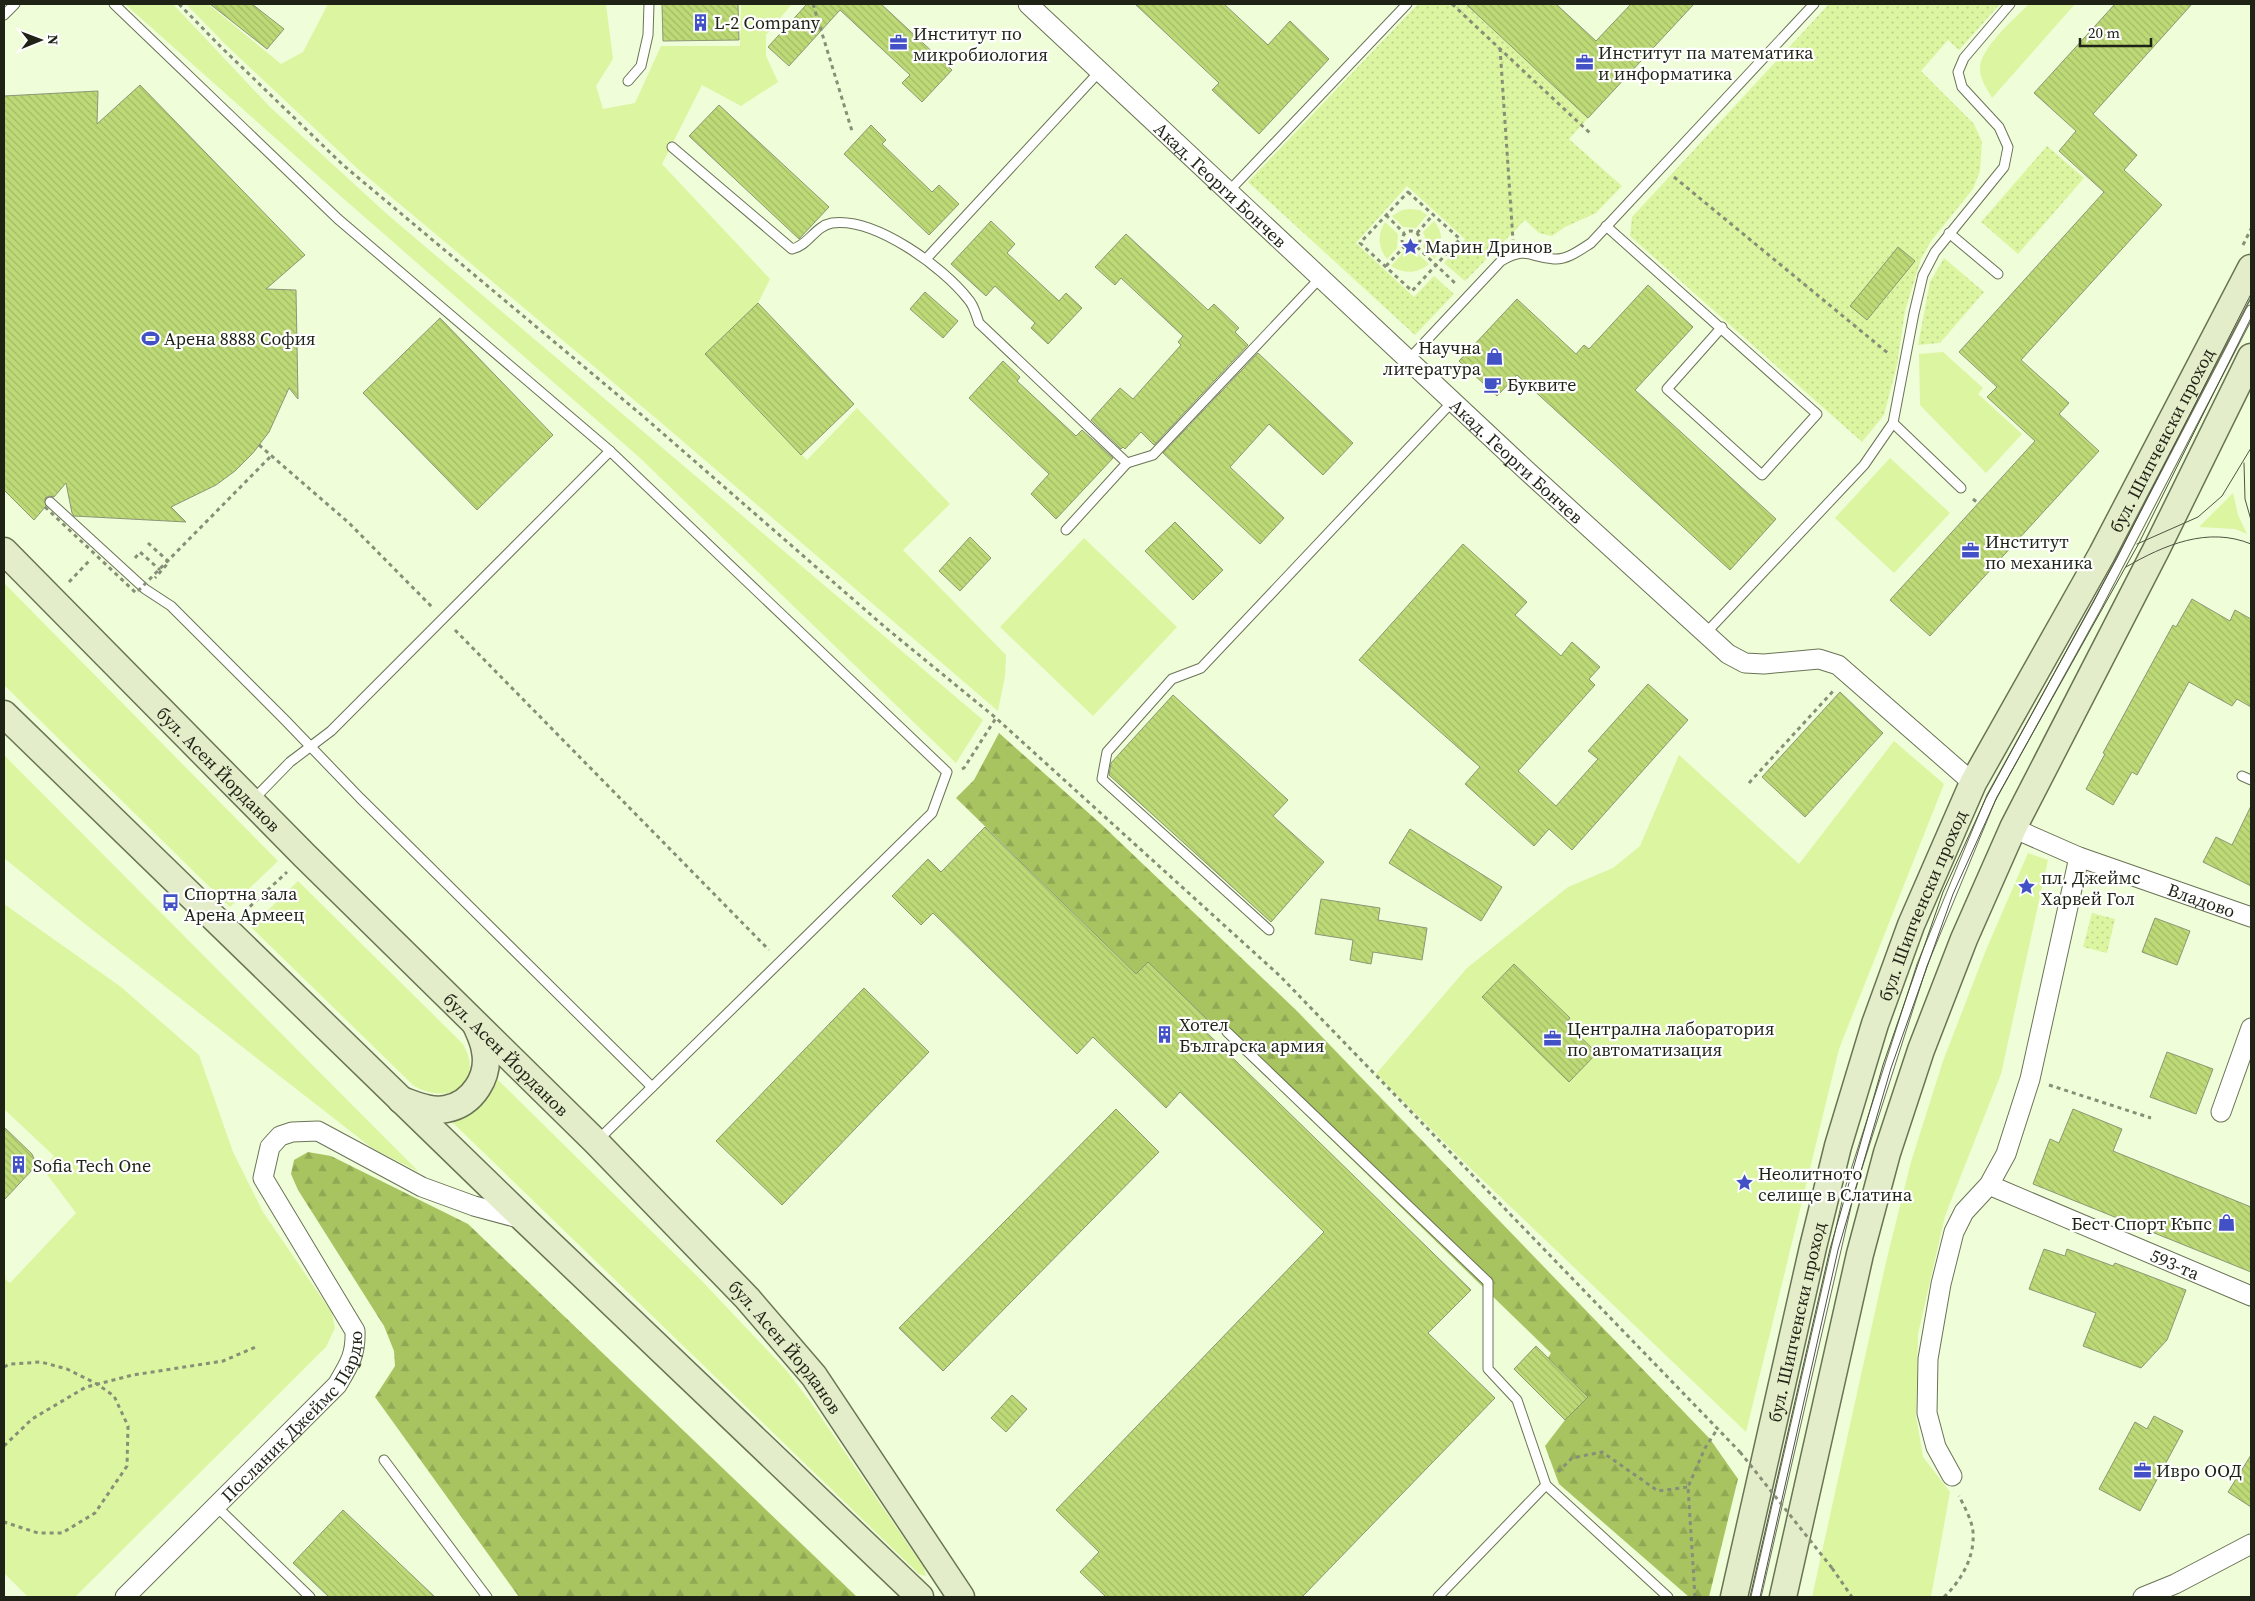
<svg xmlns="http://www.w3.org/2000/svg" width="2255" height="1601" viewBox="0 0 2255 1601" font-family="'Source Serif 4',serif">
<style>
.grass{fill:#dbf5a1}
.forest{fill:url(#forest-firs)}
.park{fill:url(#park-dots)}
.building{fill:url(#building-back-hatch);stroke:#8c9776}
.lines{fill:none;stroke-linecap:round;stroke-linejoin:round}
.service-casing{stroke:#6a7455;stroke-width:11}
.minor-casing{stroke:#6a7455;stroke-width:21}
.secondary-casing{stroke:#6a7455;stroke-width:29}
.path{stroke:#878f77;stroke-width:3;stroke-dasharray:4 4;stroke-linecap:butt}
.service{stroke:#fff;stroke-width:9}
.minor{stroke:#fff;stroke-width:19}
.secondary{stroke:#e4edca;stroke-width:26}
.tram{stroke:#4e5442;stroke-width:1}
.path-bridge{stroke:#878f77;stroke-width:3;stroke-dasharray:4 4;stroke-linecap:butt}
.labels{text-anchor:middle;dominant-baseline:central;stroke-width:4.5;stroke-linejoin:round;paint-order:stroke}
.poi-label{font-size:18px;fill:#1f2316;stroke:#fff;text-anchor:start}
.street-label{font-size:18px;fill:#1f2316;stroke:#fff}
</style>
<defs>
<pattern id="forest-firs" width="22" height="20" patternUnits="userSpaceOnUse" patternTransform="scale(1.25)"><rect width="22" height="20" fill="#a8c461"/><path d="M5 1l3.5 6h-7zM16 11l3.5 6h-7z" fill="#90a854"/></pattern>
<pattern id="park-dots" width="8" height="8" patternUnits="userSpaceOnUse" patternTransform="scale(1.25)"><rect width="8" height="8" fill="#dbf5a1"/><path d="M2 2h.1M6 6h.1" fill="none" stroke="#bcd28a" stroke-width="1.8" stroke-linecap="round"/></pattern>
<pattern id="building-back-hatch" width="6" height="6" patternUnits="userSpaceOnUse" patternTransform="scale(1.25)"><rect width="6" height="6" fill="#bdda77"/><path d="M-1 5l2 2M0 0l6 6M5-1l2 2" fill="none" stroke="#a2bb66"/></pattern>
</defs>
<rect width="100%" height="100%" fill="#f0fdd9"/>
<g class="grass">
<path d="M125,4h48l97,103 118,108 595,505 -27,43 -317,-306 -303,-265z"/>
<path d="M186,4h22l73,60 22,-12 25,-48h278l7,55 -17,27 7,23 32,-6 26,-57h79l1,-42h51l-26,31v21l12,26 -37,24 -39,-21 -40,79 108,115 -12,24 -52,51 101,106 50,-52 93,96 -47,46 103,105 -1,21 -7,35 -340,-291 -299,-250 -134,-126z"/>
<path d="M2029,4h46l-83,94c-5,-9 -12,-19 -12,-29 -1,-20 35,-51 49,-65z"/>
<path d="M1410,209l10,1 7,5 -11,13 -13,-1 -11,-11 10,-6z"/>
<path d="M1434,221c10,12 9,25 1,38l-12,-12 2,-10 -2,-5z"/>
<path d="M1385,222l13,12 -1,14 -10,11c-9,-11 -10,-24 -2,-37z"/>
<path d="M1403,253l15,1 11,10c-12,10 -25,10 -38,2z"/>
<path d="M1943,352l40,36 -5,6 44,40 -36,39 -66,-68 -1,-51z"/>
<path d="M1890,458l60,55 -56,60 -59,-55z"/>
<path d="M2233,493l5,22 9,19 -12,-5 -36,-2z"/>
<path d="M1084,538l93,89 -84,89 -93,-89z"/>
<path d="M4,583l274,278 -48,46 -226,-222z"/>
<path d="M1894,741l50,43 -105,265 -93,383 -281,-269 -89,-89 91,-106 101,-81 45,-19 27,-22 39,-91 120,109z"/>
<path d="M4,755l415,417 -47,-24 -287,-224 -81,-66z"/>
<path d="M2028,853l20,7 -47,214 -56,142 -27,118 -2,82 7,41 27,35 -19,105h-119l74,-335 25,-100 32,-101 43,-111z"/>
<path d="M298,881l165,163c22,40 -13,62 -49,42l-163,-159z"/>
<path d="M4,904l117,83 78,68 34,97 30,60 69,101 3,15 -9,19 -251,250h-47l-24,-24v-295l6,5 66,-70 -33,-44 11,-13 -50,-47z"/>
<path d="M497,1079l204,201 86,91 25,33 112,164 2,8 -7,-2 -468,-453c24,-7 36,-19 46,-42z"/>
</g>
<g class="forest">
<path d="M999,733l102,91 196,187 413,428 28,40 -29,118h-20l-130,-113 -14,-38 20,-26 23,-23 -40,-39 3,-5 -403,-391 -12,12 -180,-176 18,-18z"/>
<path d="M308,1152l23,4 137,68 389,373h-338l-144,-200 20,-31 -1,-15 -10,-25 -86,-136 -7,-16 3,-14z"/>
</g>
<g class="park">
<path d="M1418,4h48l122,114 -19,21 53,47 -26,27 -31,14 -13,9 -13,-3 -14,-13 -60,61 -21,-18 21,-24 -58,-53 -51,57 58,54 20,-21 20,18 -39,41 -167,-153z"/>
<path d="M1829,4h171l-41,46 -11,-10 -27,31 53,53 8,18 -2,29 -7,18 -42,52 -10,18 -16,52 -8,54 -13,50 -22,27 -232,-206 2,-19z"/>
<path d="M2047,146l37,32 -66,76 -37,-32z"/>
<path d="M1944,258l40,34 -44,51 -22,2 12,-63z"/>
<path d="M2092,913l23,6 -8,34 -24,-6z"/>
</g>
<g class="building">
<path d="M210,4h42l32,25 -17,20z"/>
<path d="M662,4h76l1,36 -76,1z"/>
<path d="M807,4h74l71,66 -30,32 -20,-19 8,-8 -70,-65 -51,56 -21,-19z"/>
<path d="M1135,4h89l44,41 22,-24 39,38 -70,75 -47,-44 7,-7z"/>
<path d="M1466,4h90l40,37 35,-37h63l-106,114z"/>
<path d="M2115,4h77l-99,110 44,41 -13,15 38,35 -141,155 48,43 -10,11 40,37 -169,185 -40,-36 145,-159 -48,-44 10,-10 -38,-35 145,-160 -45,-41 17,-20 -42,-38z"/>
<path d="M140,85l165,170 -39,34 30,1 2,109 -9,-11 -20,44 -16,21 -18,18 -19,14 -45,22 15,15 -112,-6 -2,-3 -6,-30 -12,14 -5,-1 -4,2 1,8 -12,14 -30,-30v-394l94,-5 -1,33z"/>
<path d="M719,105l110,102 -30,32 -110,-103z"/>
<path d="M871,125l15,15 -4,4 50,48 7,-7 20,19 -30,31 -85,-81z"/>
<path d="M991,221l24,23 -8,9 52,48 7,-8 16,15 -34,36 -17,-16 4,-5 -40,-37 -9,10 -35,-32z"/>
<path d="M1126,234l82,76 6,-6 25,24 -4,4 13,13 -94,100 -13,-13 -16,17 -2,-2 -2,2 -30,-29 29,-32 13,11 48,-54 -3,-3 5,-6 -62,-58 -6,7 -20,-18z"/>
<path d="M1898,247l17,14 -48,59 -17,-14z"/>
<path d="M1648,285l45,42 -58,63 141,129 -46,51 -213,-195 -20,21 -38,-35 58,-62 59,55 8,-9 5,4z"/>
<path d="M925,292l33,29 -15,17 -33,-29z"/>
<path d="M758,303l96,101 -53,51 -96,-101z"/>
<path d="M440,318l113,117 -76,75 -114,-117z"/>
<path d="M1258,353l95,90 -30,32 -54,-51 -39,43 54,51 -24,26 -97,-91z"/>
<path d="M1003,361l17,16 -3,4 59,55 6,-6 31,28 -57,61 -25,-25 18,-20 -80,-76z"/>
<path d="M1175,522l48,48 -30,30 -48,-49z"/>
<path d="M970,537l21,21 -31,33 -21,-20z"/>
<path d="M1463,544l64,58 -12,13 46,41 11,-14 28,25 -11,12 6,6 -77,86 38,35 42,-47 -10,-8 60,-67 40,36 -116,130 -23,-21 -15,17 -69,-62 15,-17 -121,-107z"/>
<path d="M2192,599l38,22 5,-11 16,9v88l-14,-8 -5,7 -43,-24 -52,93 -5,-3 -19,33 -27,-16 19,-35 -2,-1 70,-128 3,2z"/>
<path d="M1840,692l43,41 -78,84 -43,-40z"/>
<path d="M1173,695l115,105 -15,16 51,46 -53,60 -162,-147 2,-12z"/>
<path d="M2251,806v80l-48,-24 13,-25 16,8z"/>
<path d="M985,827l151,147 12,-12 62,60 -7,7 268,261 -43,43 67,65 -193,199h-196l-26,-25 19,-20 -43,-42 268,-278 -144,-140 -14,16 -73,-71 -16,17 -144,-141 -12,12 -29,-29 36,-37 13,13z"/>
<path d="M1410,829l92,58 -21,34 -92,-58z"/>
<path d="M1321,899l59,9 -2,12 49,8 -5,32 -49,-8 -2,12 -21,-4 3,-20 -38,-6z"/>
<path d="M2155,918l35,13 -13,34 -35,-13z"/>
<path d="M1514,964l56,54 -4,5 31,30 -28,29 -87,-85z"/>
<path d="M864,988l65,64 -147,153 -66,-64z"/>
<path d="M2167,1052l46,17 -17,45 -46,-17z"/>
<path d="M1116,1109l43,43 -216,219 -44,-43z"/>
<path d="M2073,1109l49,20 -9,22 138,56v65l-218,-88 17,-45 9,4z"/>
<path d="M4,1127l28,27 3,7 -2,8 -29,31z"/>
<path d="M2044,1249l21,7 2,-7 46,17 2,-3 71,27 -19,50 -26,28 -58,-22 13,-33 -67,-24z"/>
<path d="M1536,1346l52,51 -23,23 -51,-51z"/>
<path d="M1012,1395l15,14 -21,23 -15,-14z"/>
<path d="M2154,1416l29,15 -43,80 -41,-22 36,-67 12,7z"/>
<path d="M2251,1455v52l-23,-15z"/>
<path d="M343,1510l92,87h-106l-36,-34z"/>
</g>
<g class="lines">
<defs>
<g id="service">
<path d="M114,4l224,215 272,232 337,321 -15,41 -334,327"/>
<path d="M4,15l11,-11"/>
<path d="M628,81l13,-15 7,-31 1,-31"/>
<path d="M672,147l120,102c16,-3 23,-23 40,-26 43,-6 111,44 136,76 6,6 8,16 11,24l148,140 -61,67"/>
<path d="M1229,191l178,-187"/>
<path d="M1606,226l211,188 -55,61 -95,-86 55,-62"/>
<path d="M1949,233l49,41"/>
<path d="M926,259l174,-188"/>
<path d="M1409,359l92,-98c26,-15 27,-4 53,-2 13,1 26,-9 37,-16l223,-239"/>
<path d="M1893,423l68,65"/>
<path d="M1127,463l26,-8 168,-178"/>
<path d="M50,502l95,87 26,17 114,114 75,78 292,289"/>
<path d="M1705,634l159,-169 29,-42 21,-110 9,-38 12,-23 69,-85 4,-20 -9,-20 -37,-40 -4,-15 6,-14 46,-54"/>
<path d="M2242,776l9,4"/>
<path d="M253,800l37,-38 41,-31 279,-280"/>
<path d="M1269,930l-167,-151 5,-27 65,-73 29,-11 252,-267"/>
<path d="M1227,1032l261,250v87l29,31 29,85 122,112"/>
<path d="M384,1460l103,137"/>
<path d="M216,1506l94,91"/>
<path d="M1438,1597l108,-112"/>
<path d="M1756,1597l94,-408 72,-224 69,-167 106,-192 154,-296"/>
</g>
<g id="minor">
<path id="s1" d="M1028,4l498,466 202,184 17,9 19,1 55,-5 19,6 135,118"/>
<path id="s2" d="M2013,828l66,29 172,60"/>
<path d="M2221,1112l30,-84"/>
<path id="s3" d="M1989,1185l262,111"/>
<path d="M1952,1476l-16,-29 -9,-34 1,-54 13,-75 13,-52 10,-20 25,-27 17,-31 24,-75 49,-222"/>
<path id="s4" d="M125,1597l212,-212c12,-20 19,-30 18,-54l-92,-153 7,-31 10,-11 12,-4 26,-1 104,56 52,19 48,13"/>
<path d="M2143,1597l32,-13 76,-40"/>
</g>
<g id="secondary">
<path id="s5" d="M4,551l301,305 291,286 151,156 67,78 147,221"/>
<path d="M4,714l521,506 395,377"/>
<path d="M401,1100c15,5 30,12 45,9 27,-5 44,-33 39,-58 -1,-9 -5,-17 -9,-26"/>
<path id="s6" d="M1734,1597l79,-350 25,-101 37,-122 36,-99 62,-142 129,-229 149,-286"/>
<path d="M1783,1597l77,-343 27,-101 34,-103 43,-111 49,-111 143,-278 95,-193"/>
</g>
</defs>
<use href="#service" class="service-casing"/>
<use href="#minor" class="minor-casing"/>
<use href="#secondary" class="secondary-casing"/>
<g class="path">
<path d="M179,4l42,43 122,118 301,252 242,211 110,90 284,258 460,476"/>
<path d="M813,4l39,127"/>
<path d="M1452,4l140,131"/>
<path d="M1500,48l13,192"/>
<path d="M1674,177l215,177"/>
<path d="M1408,192l52,47 -48,52 -52,-48z"/>
<path d="M1386,215l18,18"/>
<circle cx="1411" cy="240" r="9"/>
<path d="M1417,233l16,-18"/>
<path d="M2243,245l8,-16"/>
<path d="M1417,247l39,37"/>
<path d="M1386,266l18,-19"/>
<path d="M259,445l90,78 84,85"/>
<path d="M1973,499l5,4"/>
<path d="M148,543l21,19 -14,16"/>
<path d="M135,558l5,-6 20,18"/>
<path d="M69,582l20,-21 -2,-2"/>
<path d="M455,630l314,320"/>
<path d="M962,769l2,-1 32,-50"/>
<path d="M1749,783l86,-94"/>
<path d="M244,912l43,-40"/>
<path d="M2049,1085l102,33"/>
<path d="M4,1367l6,-3 31,-2 26,7 30,15 17,12 14,30 -1,40 -32,47 -33,20h-24l-34,-11"/>
<path d="M4,1446l28,-27 54,-32 47,-12 90,-14 35,-15"/>
<path d="M1558,1472l14,-14 30,-6 56,39 30,-4"/>
<path d="M1832,1568l20,29"/>
<path d="M1695,1597l-7,-110 17,-39 13,-20"/>
<path d="M1944,1597c17,-16 31,-40 29,-65 -1,-12 -9,-26 -14,-36"/>
</g>
<use href="#service" class="service"/>
<use href="#minor" class="minor"/>
<use href="#secondary" class="secondary"/>
<g class="tram">
<path d="M2244,463l1,36 6,21"/>
<path d="M2137,544l61,-27 24,-21 29,-48"/>
<path d="M2126,567c38,-22 82,-41 125,-23"/>
<path d="M1750,1597l80,-348 53,-184 60,-173 43,-94 131,-240 134,-264"/>
<path d="M1760,1597l78,-347 53,-182 62,-174 44,-97 142,-254 112,-225"/>
</g>
<g class="path-bridge">
<path d="M45,507l91,86 136,-138"/>
<path d="M1740,1452l92,116"/>
</g>
</g>
<defs>
<symbol id="building-bare" viewBox="-9 -9 18 18"><path d="M-4-6H4V6H1V3H-1V6H-4ZM-2.5-4.3h1.7v1.8h-1.7ZM.8-4.3h1.7v1.8H.8ZM-2.5-1h1.7V.8h-1.7ZM.8-1h1.7V.8H.8Z" fill="#4351c6" stroke="#fff" stroke-width="2.5" paint-order="stroke"/></symbol>
<symbol id="office-bare" viewBox="-9 -9 18 18"><path d="M-6-3h4V-5.5h4V-3h4V5H-6ZM-1-4.5V-3h2v-1.5ZM-6 0V1H6V0Z" fill="#4351c6" stroke="#fff" stroke-width="2.5" paint-order="stroke"/></symbol>
<symbol id="sight-bare" viewBox="-9 -9 18 18"><path d="M0-6L1.8-2.2L6-1.7L2.9 1.2L3.7 5.4L0 3.3L-3.7 5.4L-2.9 1.2L-6-1.7L-1.8-2.2Z" fill="#4351c6" stroke="#fff" stroke-width="2.5" paint-order="stroke"/></symbol>
<symbol id="stadium-bare" viewBox="-9 -9 18 18"><path d="M0-5a6.5 5 0 1 0 0 10a6.5 5 0 1 0 0-10ZM-3.5-1.8h7v3.6h-7Z" fill="#4351c6" stroke="#fff" stroke-width="2.5" paint-order="stroke"/></symbol>
<symbol id="shop-bare" viewBox="-9 -9 18 18"><path d="M-5-2.5h2.3a2.7 3.5 0 0 1 5.4 0H5L5.5 6h-11ZM-1.5-2.5h3a1.5 2.3 0 0 0-3 0Z" fill="#4351c6" stroke="#fff" stroke-width="2.5" paint-order="stroke"/></symbol>
<symbol id="cafe-bare" viewBox="-9 -9 18 18"><path d="M-5.5-4.5H6V0H3Q3 3.5 0 3.5H-2.5Q-5.5 3.5-5.5 0ZM3-3.2v2h1.7v-2ZM-6 4.5H4V6H-6Z" fill="#4351c6" stroke="#fff" stroke-width="2.5" paint-order="stroke"/></symbol>
<symbol id="bus-bare" viewBox="-9 -9 18 18"><path d="M-5-6H5V4H4V6H2V4H-2V6H-4V4H-5ZM-3.5-4V0h7V-4ZM-3.5 1.2v1.5H-2V1.2ZM2 1.2v1.5H3.5V1.2Z" fill="#4351c6" stroke="#fff" stroke-width="2.5" paint-order="stroke"/></symbol>
</defs>
<g fill-rule="evenodd">
<use href="#building-bare" x="688" y="10" width="25" height="25"/>
<use href="#office-bare" x="886" y="30" width="25" height="25"/>
<use href="#office-bare" x="1572" y="50" width="25" height="25"/>
<use href="#sight-bare" x="1398" y="234" width="25" height="25"/>
<use href="#stadium-bare" x="138" y="326" width="25" height="25"/>
<use href="#shop-bare" x="1482" y="344" width="25" height="25"/>
<use href="#cafe-bare" x="1480" y="372" width="25" height="25"/>
<use href="#office-bare" x="1958" y="538" width="25" height="25"/>
<use href="#sight-bare" x="2014" y="874" width="25" height="25"/>
<use href="#bus-bare" x="158" y="890" width="25" height="25"/>
<use href="#building-bare" x="1152" y="1022" width="25" height="25"/>
<use href="#office-bare" x="1540" y="1026" width="25" height="25"/>
<use href="#building-bare" x="6" y="1152" width="25" height="25"/>
<use href="#sight-bare" x="1732" y="1170" width="25" height="25"/>
<use href="#shop-bare" x="2214" y="1210" width="25" height="25"/>
<use href="#office-bare" x="2130" y="1458" width="25" height="25"/>
</g>
<g class="labels">
<g class="poi-label">
<text x="714" y="22">L-2 Company</text>
<text x="913" y="33">Институт по<tspan x="913" dy="21">микробиология</tspan></text>
<text x="1598" y="52">Институт па математика<tspan x="1598" dy="21">и информатика</tspan></text>
<text x="1425" y="246">Марин Дринов</text>
<text x="164" y="338">Арена 8888 София</text>
<text x="1481" y="347" text-anchor="end">Научна<tspan x="1481" dy="21">литература</tspan></text>
<text x="1507" y="384">Буквите</text>
<text x="1985" y="541">Институт<tspan x="1985" dy="21">по механика</tspan></text>
<text x="2041" y="877">пл. Джеймс<tspan x="2041" dy="21">Харвей Гол</tspan></text>
<text x="184" y="893">Спортна зала<tspan x="184" dy="21">Арена Армеец</tspan></text>
<text x="1179" y="1024">Хотел<tspan x="1179" dy="21">Българска армия</tspan></text>
<text x="1567" y="1028">Централна лаборатория<tspan x="1567" dy="21">по автоматизация</tspan></text>
<text x="33" y="1165">Sofia Tech One</text>
<text x="1758" y="1173">Неолитното<tspan x="1758" dy="21">селище в Слатина</tspan></text>
<text x="2212" y="1223" text-anchor="end">Бест Спорт Къпс</text>
<text x="2156" y="1470">Ивро ООД</text>
</g>
<g class="street-label">
<text stroke="none"><textPath href="#s1" startOffset="264">Акад. Георги Бончев</textPath></text>
<text stroke="none"><textPath href="#s6" startOffset="1242">бул. Шипченски проход</textPath></text>
<text stroke="none"><textPath href="#s1" startOffset="669">Акад. Георги Бончев</textPath></text>
<text stroke="none"><textPath href="#s5" startOffset="306">бул. Асен Йорданов</textPath></text>
<text stroke="none"><textPath href="#s2" startOffset="202">Владово</textPath></text>
<text stroke="none"><textPath href="#s6" startOffset="718">бул. Шипченски проход</textPath></text>
<text stroke="none"><textPath href="#s5" startOffset="711">бул. Асен Йорданов</textPath></text>
<text stroke="none"><textPath href="#s3" startOffset="202">593-та</textPath></text>
<text stroke="none"><textPath href="#s6" startOffset="282">бул. Шипченски проход</textPath></text>
<text stroke="none"><textPath href="#s5" startOffset="1116">бул. Асен Йорданов</textPath></text>
<text stroke="none"><textPath href="#s4" startOffset="249">Посланик Джеймс Пардю</textPath></text>
</g>
</g>
<rect width="2255" height="1601" fill="none" stroke="#1f2316" stroke-width="10"/>
<g transform="translate(40 40) rotate(89)" stroke="#ffffff" stroke-width="4" paint-order="stroke">
<path d="M0-4L9 19L0 12L-9 19Z" fill="#1f2316"/>
<text y="-8" font-size="14" font-weight="bold" text-anchor="middle" fill="#1f2316">N</text>
</g>
<path d="M2080 38v8h71v-8" fill="none" stroke="#1f2316" stroke-width="2.5"/>
<text x="2088" y="38" font-size="15" fill="#1f2316" stroke="#ffffff" stroke-width="4" paint-order="stroke">20 m</text>
</svg>
